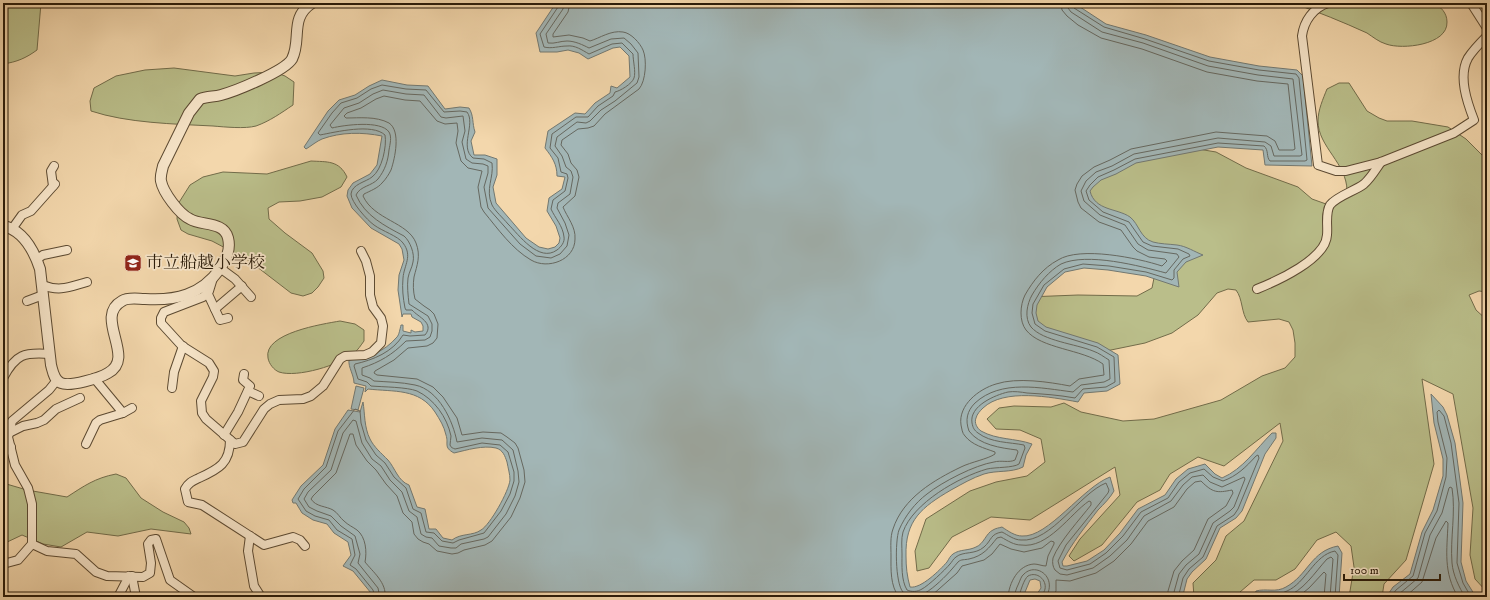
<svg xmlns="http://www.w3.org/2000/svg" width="1490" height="600" viewBox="0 0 1490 600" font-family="'IM FELL DW Pica','Noto Serif JP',serif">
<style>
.green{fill:#babe8a;stroke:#726c4a}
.water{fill:#a2b6b6;stroke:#727871}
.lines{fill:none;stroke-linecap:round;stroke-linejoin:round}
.shore{stroke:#666860;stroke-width:1}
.minor-casing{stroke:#5c4a32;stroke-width:10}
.tertiary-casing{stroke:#5c4a32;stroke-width:12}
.minor{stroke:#f7e5c9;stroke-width:8}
.tertiary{stroke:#f7e5c9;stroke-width:10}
.labels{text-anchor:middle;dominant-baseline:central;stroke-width:3.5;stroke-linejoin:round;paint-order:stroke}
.poi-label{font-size:17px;fill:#2a1b09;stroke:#f7e5c9;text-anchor:start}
</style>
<rect width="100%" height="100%" fill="#f3d7ac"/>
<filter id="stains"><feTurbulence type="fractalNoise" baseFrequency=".005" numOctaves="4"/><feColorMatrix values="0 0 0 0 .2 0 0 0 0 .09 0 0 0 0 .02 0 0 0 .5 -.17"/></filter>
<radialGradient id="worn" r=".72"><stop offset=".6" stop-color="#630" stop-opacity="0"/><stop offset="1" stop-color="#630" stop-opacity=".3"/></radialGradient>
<g class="green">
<path d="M3,3h38l-4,47c-11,8 -20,12 -34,14z"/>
<path d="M1293,3h141c7,4 13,10 13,19 1,23 -45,28 -61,22 -7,-2 -13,-7 -19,-11 -24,-11 -49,-21 -74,-30z"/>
<path d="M174,68l61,8 19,-3 20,-1 11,4 9,6 -1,23c-12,8 -23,16 -37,21 -11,3 -31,1 -43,0 -39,-2 -86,-3 -122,-15l-1,-10 4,-13 22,-12 29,-6z"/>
<path d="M1339,83h10l18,28 12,7 8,3h25l36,6 18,12 21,21v132l-8,-1 -10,4 7,15 11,10v272l-12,-13 -5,-24 3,-47 -20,-114 -31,-15 12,85 -28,96 -22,24 -2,13h-33l5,-30 -3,-21 -15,-14 -19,8 -22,29 -19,11h-22l-14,12v5h-46l-1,-14 23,-23 10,-24 18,-15 39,-80 -3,-18 -56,43 -26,-9 -28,17 -10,16 -23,12 -35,43 -28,16 -5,-5 11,-17 40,-44 -5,-28 -85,53 -39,-3 -39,20 -23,31 -12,3 -2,-20 11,-32 44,-28 26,-9 31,-6 18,-14 -4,-23 -21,-9 -24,-1 -9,-10 12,-11 15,-2 37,1 13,-4 17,9 42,9 31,-2 67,-19 41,-24 23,-8 10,-11v-14l-2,-13 -4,-8 -10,-3 -31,3c-7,-9 -5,-23 -12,-32l-8,-1 -11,4 -19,22 -26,18 -27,10 -73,15 -54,-30 9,-31 51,-2 59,1 15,-8 2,-10 -102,-90 134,-41 30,5 30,16 52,19 14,12 14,5 10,-3 11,-10c0,-28 -29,-44 -29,-70 0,-11 5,-22 9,-32z"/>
<path d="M311,161c16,1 28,-1 36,16l-6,10 -19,10 -22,4 -21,1 -11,6 1,11 16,14 27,20 11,18 1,7 -6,9 -6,6 -9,3 -12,-3 -43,-33 -36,-19 -24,-7 -7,-4 -4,-11 1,-15 12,-19 13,-8 20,-5 44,2z"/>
<path d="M340,321l15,3 9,6v11c-3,4 -6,9 -10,12 -14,12 -57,25 -75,19 -5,-2 -10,-8 -11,-14 -5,-25 55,-34 72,-37z"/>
<path d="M116,474l10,4 15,20 22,14 21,10 5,6 2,6 -40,-5 -33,7 -31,-4 -26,15 -18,-3 -21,-9 -19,9v-61l24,7 40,7c17,-11 28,-19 49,-23z"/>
</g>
<g class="water">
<path d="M556,3h518l32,21 40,11 64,22 49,9 38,4 6,6 9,90 -47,-1 -2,-15 -45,-3 -82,16 -20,11 -15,6 -8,7 -3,4c5,20 27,17 40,26 9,7 10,21 23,25 7,2 16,2 24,3 9,1 18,7 26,10l-17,7 -9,10 2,15 -33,-11 -38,-6 -24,-2 -19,4 -18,15 -10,18 -1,8 2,8 8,6 52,16 20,12 2,29 -13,7 -23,2 -6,9c-27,-5 -74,-14 -95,6 -3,3 -6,6 -7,10 -2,5 1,10 5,13 16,9 34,7 51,13l-6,11 -3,12c-12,6 -26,3 -39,7 -12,4 -22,10 -33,16 -29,17 -46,30 -45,66 0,11 1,20 4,31 11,2 30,-17 37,-25 2,-3 3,-6 6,-8 7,-5 15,-3 23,-7 8,-3 10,-14 17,-17 3,-2 6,-2 9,-3 6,4 13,9 20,9 26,2 61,-49 88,-59l4,14c-4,7 -10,13 -16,19 -13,17 -26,33 -36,52l1,4h4l20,-5 17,-11 16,-17 18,-24 27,-14 11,-16 12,-10 17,-5 10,10 7,4c21,-9 34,-29 50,-45h4v5l-11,16 -23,57 -6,7 -16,10 -14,31 -14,13 -5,7 -4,16v2h-148l6,-9 -1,-7 -5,-2 -5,1 -7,17h-658l6,-4 -18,-22 -10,-5 8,-11 -3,-13 -14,-9 -7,-9 -14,-4 -11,-7 -6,-10h-3l-1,-3 9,-14 22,-21 12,-36 13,-19 12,2 3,-10c2,12 1,25 7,37 4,8 11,14 18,21 7,8 10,21 21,25l8,22 8,2 4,20h7l7,9 9,2c9,-7 21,-4 29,-10 9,-5 28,-39 29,-50 0,-6 -2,-12 -3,-18 -2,-6 -4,-12 -11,-14 -13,-3 -29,2 -42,5 -11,-6 -5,-9 -8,-18 -2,-9 -6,-15 -11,-23 -16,-24 -41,-20 -67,-23l-3,3 1,-6 -12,-3c0,-8 -6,-16 -5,-23 19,-2 35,-8 48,-23 2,-2 3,-8 4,-12h2v6l8,2v-3l4,2 8,-1v-5l-2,-4 -9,-5 -1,-3h-8l-1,3 -4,-27 1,-15 5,-15 -2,-11 -3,-5 -28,-16 -19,-20 -5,-12 1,-6 5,-7 17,-9 7,-9 5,-29c-20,-4 -41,-4 -60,3 -5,2 -11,7 -16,10l-2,-2 24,-36 11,-11 16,-5 14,-9 13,-6 25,5 21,1 17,23 15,-2 9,1c5,8 3,15 6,24l-4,9 3,14h11l12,4v16l-4,12 3,16 30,35 13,9 9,2 7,-2 4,-4 1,-5 -4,-12 -9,-15 2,-13 13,-9 3,-12 -8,-1c0,-12 -5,-19 -12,-28l3,-17 27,-18 10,1 10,-11 15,-10 1,-7 6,2 13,-11 -1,-21 -9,-9 -7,1 -25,11 -9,-6 -11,-3 -11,2h-17l-4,-19z"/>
<path d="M356,386l8,2 -6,22 -7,-1z"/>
<path d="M1431,394l12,13 4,8 8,28 8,60 -2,59 5,19 10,16h-86l-1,-4 4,-6 17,-13 12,-42 11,-22 10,-34v-17l-9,-36z"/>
<path d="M1338,546l4,7 -3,44h-85l2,-6c10,-3 20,2 30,-4 22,-12 25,-36 52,-41z"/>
</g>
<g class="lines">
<g class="shore">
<path d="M1067,3l1,5 3,4 31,20 41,11 65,23 50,9 35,4 9,76 -2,1h-26l-3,-10 -6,-4 -47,-4 -84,16 -22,12 -16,6 -10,9 -5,10 3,10 16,14 25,10 13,19 10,6 29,4 2,3 -13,16c-26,-7 -79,-21 -105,-9 -12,7 -22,19 -29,31 -5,9 -8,23 -1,32 12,14 45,17 62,24 6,2 11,6 16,9l1,19 -6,3 -23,3 -8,7c-32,-4 -72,-13 -98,11 -8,8 -10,17 -6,28 10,14 32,17 48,19l1,2 -3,8c-6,3 -14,0 -21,2 -19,3 -52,20 -67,32 -12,9 -22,22 -28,36 -4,11 -4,53 4,62 5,6 16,5 22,1 9,-5 21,-17 27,-24 2,-2 4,-5 6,-7 3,-3 7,-2 11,-3 14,-3 20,-11 28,-21l4,-1c7,4 13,8 20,8 27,4 49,-31 68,-44l2,1v3c-11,14 -32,37 -38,53 -1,5 0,9 2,12l5,4 7,1 26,-7 17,-12 17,-16 17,-24 27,-15 12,-16 9,-8 11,-2 7,7 12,5 22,-10 1,2 -11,28 -4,4 -17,12 -14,31 -13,11 -7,9 -5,18v5"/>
<path d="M1073,3l1,5 30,19 41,12 64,22 50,9 37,4 3,4 8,82 -2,1h-35c-4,-4 -1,-11 -6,-15l-46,-3 -83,16 -21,11 -16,7 -8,8 -4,6 3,9 14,12 26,10 14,20 9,4 26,3 11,5 1,2 -7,3 -9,11v8l-2,2 -26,-8 -37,-6 -26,-2 -19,5 -20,16 -11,19 -1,9 3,11 10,7 52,16 17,10 1,25 -9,5 -23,2 -8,9c-16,-3 -32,-4 -48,-5 -6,-1 -13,-2 -19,-1 -13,3 -39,14 -36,31 1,5 2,7 6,10 13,10 31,9 46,12l1,3 -6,16c-6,4 -23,3 -32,5 -28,8 -74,34 -84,63 -2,7 -1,15 -1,22 0,11 -1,26 5,36 5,2 10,2 15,-1 6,-3 23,-19 28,-25 2,-2 3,-5 6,-7 7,-6 19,-2 28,-10 8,-7 6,-13 18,-15 6,3 12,8 19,8 30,3 59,-47 85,-57l3,7 -1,3 -42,52 -8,16 2,7 7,2 23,-6 16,-11 17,-17 18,-24 27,-14 11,-16 11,-9 14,-4 9,8 10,4c14,-5 23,-14 33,-25l2,-1 1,3 -21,51 -4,6 -17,11 -14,31 -14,12 -6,9 -4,16v3"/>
<path d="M372,597l2,-3 -1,-4 -17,-21 -6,-4 5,-10 -3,-16 -15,-9 -8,-10 -14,-4 -9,-5 -8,-12 6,-10 22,-22 12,-36 17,-22 5,2 1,12 5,17 10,15 9,8 9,14 12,11 7,21 8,4 5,19 8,1 8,8 11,2 6,-3 25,-7 17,-22 9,-17 4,-13v-9l-6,-20 -8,-7 -18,-2 -27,6c-2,-1 -4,-1 -5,-4 0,-3 1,-6 1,-9 -4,-19 -17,-37 -34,-45 -10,-4 -34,-4 -46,-5l-4,-4 -9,-3 -4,-13 1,-2c18,-4 38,-12 48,-29l7,1 15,-1c10,-12 -7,-18 -13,-25h-6l-1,-2c-2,-10 -3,-20 -2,-30 1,-13 10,-22 0,-35 -5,-7 -21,-12 -29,-18 -7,-5 -23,-23 -23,-31 1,-10 15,-12 21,-17 10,-7 15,-31 13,-42 -13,-12 -49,-3 -65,0l-2,-2 14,-20 9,-10 16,-5 14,-9 11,-4 24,4 20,1 18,22 16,-1 7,1c9,12 -8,35 6,46l11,1 8,4c2,15 -7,26 0,42 3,6 11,13 16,19 11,11 31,39 49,26 4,-3 8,-8 7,-13 -1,-11 -9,-19 -13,-28l2,-9 12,-9 3,-13 -1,-4 -6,-2 -3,-14 -8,-10 2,-14 24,-17h12l10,-11 15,-10 2,-4c5,-1 17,-8 19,-14 2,-6 -1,-17 -1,-24l-11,-11 -10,1 -23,10c-7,-4 -14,-9 -22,-8 -8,0 -15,3 -23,1l-4,-13 18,-27 1,-4"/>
<path d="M378,597l1,-4 -1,-5 -20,-25 2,-9 -5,-18 -14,-10 -10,-10 -14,-5 -8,-4 -5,-8 4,-7 23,-22 12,-37 10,-13 3,1 6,22 10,16 9,7 9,14 12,12 7,19 8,6 4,17 5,3 6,1 7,8 12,2h5l5,-4 23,-5 4,-2 18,-23 9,-18 4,-14 -1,-11 -5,-21 -11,-10 -20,-2 -25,4c-4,-21 -18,-52 -42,-57 -14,-3 -28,-3 -41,-4l-4,-3 -8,-3v-7c18,-6 30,-13 44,-27l19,-1 5,-3 2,-6v-7l-4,-8 -19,-12c-1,-9 -2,-18 -1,-26 1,-6 4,-10 5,-16 2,-8 -3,-21 -9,-26 -19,-10 -39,-20 -48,-41 4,-9 16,-9 22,-16 7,-9 10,-18 11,-29 1,-6 3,-13 0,-18 -8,-12 -45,-7 -57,-4l-2,-3 14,-17 15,-5 14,-9 10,-4 23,4 18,1 17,22 5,1 17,-2 2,15 -3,11 4,17 6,4 11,1 5,2v7l-4,14 4,21 32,36 16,12 15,2 9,-4 7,-8 2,-11 -4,-12 -8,-15 1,-5 12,-9 3,-17 -2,-6 -5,-4 -4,-11 -7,-10 2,-9 20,-15 9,1 4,-2 11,-11 14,-9 22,-18 2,-6 -1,-24 -7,-9 -7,-6 -13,1 -22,9c-6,-3 -14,-7 -22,-7 -7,0 -12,3 -19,2l-2,-9 17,-25 1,-6"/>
<path d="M385,597c2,-14 -12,-25 -20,-35 2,-10 1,-25 -8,-32 -4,-3 -9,-5 -13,-9 -4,-3 -6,-8 -11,-11 -7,-4 -17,-3 -22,-11l2,-3 23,-23 14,-39h3l3,11 11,16 9,9 10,14 11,12 6,17 9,9 2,12 4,5 5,3 6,2 8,7 15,3 6,-1 6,-3 21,-5 7,-4 19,-24 9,-19 5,-16 -1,-12 -6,-22 -3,-5 -8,-6 -6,-4 -18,-1 -21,3 -5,-17 -14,-21 -10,-10 -16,-8 -40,-4 -3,-2 1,-2 19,-11 14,-12 19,-2 6,-3 4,-5 1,-14 -4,-10 -4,-4 -6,-4 -9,-7c-2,-8 -2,-15 -1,-22 3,-12 7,-21 2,-34 -8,-21 -42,-23 -53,-47l1,-2c6,-3 14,-6 18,-11 4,-4 7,-9 9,-13 4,-12 10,-39 -2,-47 -13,-7 -30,-5 -43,-5l-2,-2 3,-3 14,-5 15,-9 8,-3 21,4 15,1 17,20 8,3 12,-1 1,8 -2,12 5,18 7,7 14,3 -4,16 3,20 3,5c14,17 28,37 47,48 17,10 44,0 44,-21 1,-12 -8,-22 -12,-32l12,-11 4,-19 -2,-7 -6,-7 -3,-9 -7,-9 1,-5 16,-11 10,-1 6,-2 11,-12 34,-25c7,-8 8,-30 4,-39 -3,-7 -12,-17 -20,-18 -12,-2 -23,6 -33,9l-7,-3 -14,-3 -16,2v-3l15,-22 2,-9"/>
<path d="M899,597c-9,-11 -8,-28 -8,-41 0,-9 -1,-19 2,-27 10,-31 41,-49 68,-62 10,-5 27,-8 34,-13v-2c-11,-4 -23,-7 -30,-16 -3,-3 -3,-7 -4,-11 -3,-20 18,-36 35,-41 21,-7 53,-2 74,2l9,-7 25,-4 -1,-11c-21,-15 -62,-15 -77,-34 -7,-9 -6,-25 -1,-35 8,-14 18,-27 33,-35 22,-14 80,-2 104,6l5,-5 -2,-2 -16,-2 -12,-6 -4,-4 -12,-17 -22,-8 -18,-14 -3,-6 -3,-12 2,-6 5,-8 12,-9 16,-7 21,-11 85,-17 51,4 8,5 4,9h14l2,-1 -7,-65 -31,-3 -50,-9 -65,-23 -41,-11 -23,-13 -11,-9 -5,-6 -1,-7"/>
<path d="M930,597l27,-24 5,-7 22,-6 8,-6 8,-10 11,5 13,3 18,-4 9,-7 3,1v2l-6,12 -2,10c-4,0 -8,-2 -12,-2 -16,1 -25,19 -26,33"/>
<path d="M1014,597c1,-4 2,-8 4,-12 2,-4 3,-9 6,-11 12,-12 34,3 22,23"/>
<path d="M1019,597c1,-5 5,-18 9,-21 9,-5 19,4 17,13 0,2 -3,6 -5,8"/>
<path d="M1053,597l3,-6v-11l14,1 26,-8 18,-12 17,-17 17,-23 26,-14 13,-18 8,-7 6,-1c12,12 16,12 31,9l1,3 -7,13 -18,13 -14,31 -12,11 -8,10 -6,20v6"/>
<path d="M1258,597l1,-2c5,-2 8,0 13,0 4,0 11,-2 15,-4 19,-8 27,-36 48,-40l3,4 -3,42"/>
<path d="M1285,597c18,-5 30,-25 42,-38l4,-2 2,2 -3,38"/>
<path d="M1298,597l11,-9 15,-16 2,2 -2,23"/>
<path d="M1393,597v-3l3,-4 17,-14 12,-43 12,-22 9,-34 1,-19 -9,-36 -1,-10 2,-2 5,6 7,27 8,60 -2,60 6,20 8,14"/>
<path d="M1398,597l1,-3 19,-16 12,-43 12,-22 7,-25 1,-1 2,1c4,25 -2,50 0,75 1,12 7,24 13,34"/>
<path d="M1405,597l17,-15 14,-44 10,-17 2,2c-1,28 -5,49 10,74"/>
</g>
<defs>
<g id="minor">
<path d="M1328,3c-15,5 -24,18 -26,33l16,129 18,6h10l35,-9 73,-29 20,-13c-7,-18 -16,-44 -6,-62 5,-8 12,-15 19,-22"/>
<path d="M1471,3l16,25"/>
<path d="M53,186l-2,-15 3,-5"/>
<path d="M12,229l10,-14 9,-4 24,-27"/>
<path d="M37,259l6,-4 24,-5"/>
<path d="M220,268l15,11 16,18"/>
<path d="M213,278l-4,13 -6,6 -39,15 -3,6v5l21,23 27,17 5,8 -1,6 -12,24 1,12 4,6 29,25 8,-2 21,-33 6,-5 9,-4 24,-1 8,-3 12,-10 17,-27 5,-3 20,-1 7,-3 9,-9 2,-17 -2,-8 -8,-11 -3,-12v-19l-4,-15 -5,-10"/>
<path d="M42,285c18,7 27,2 45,-3"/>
<path d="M1257,289c20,-8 69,-30 70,-54 1,-9 -2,-22 3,-30 7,-9 25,-14 34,-21 7,-6 12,-15 17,-22"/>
<path d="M207,292l13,28 8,-2"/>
<path d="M27,301l16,-6"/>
<path d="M215,309l27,-23"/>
<path d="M3,378c13,-24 21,-26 47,-24"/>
<path d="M94,378l29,35 9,-5"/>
<path d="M172,388l2,-16 9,-26"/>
<path d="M248,391l11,5"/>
<path d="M9,433l14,-7 14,-3 7,-3 12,-11 24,-11"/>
<path d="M224,435l14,-23 12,-26 -7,-6 1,-6"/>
<path d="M3,440l3,7h5"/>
<path d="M230,440c0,23 -11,29 -31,38 -6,3 -10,4 -14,11l3,13 14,3 62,40 29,-8 7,3 5,6"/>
<path d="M86,444l10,-21 4,-3 23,-7"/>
<path d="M250,536l-2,15 6,35 7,11"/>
<path d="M32,544l15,7 29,3 20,18 11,4 36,1 7,-4 1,-10 -3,-19 3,-4 5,-1 14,41 24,17"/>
<path d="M3,564l15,-4 14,-16v-40l-4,-16 -13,-23 -7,-28 4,-16 37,-31 8,-10"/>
<path d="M132,576l4,21"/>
<path d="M3,594l4,3"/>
<path d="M118,597l11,-21"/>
</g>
<path id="tertiary" d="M3,226c20,4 31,25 37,43l11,96c2,7 3,15 10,18 9,4 39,-5 47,-10 29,-15 -15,-56 14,-72 6,-4 16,-2 23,-2 31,2 56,-4 75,-30 6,-10 11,-19 8,-31 -4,-17 -27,-12 -38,-19 -11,-5 -27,-27 -29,-38 -1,-5 1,-10 2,-15l26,-53 11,-14c7,-3 14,-2 21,-4 15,-4 64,-24 71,-36 10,-20 -3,-41 20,-56"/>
</defs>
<use href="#minor" class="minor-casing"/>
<use href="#tertiary" class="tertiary-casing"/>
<use href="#minor" class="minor"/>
<use href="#tertiary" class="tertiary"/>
</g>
<defs>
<symbol id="school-square" viewBox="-11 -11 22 22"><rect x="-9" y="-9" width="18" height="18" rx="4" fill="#8f2418" stroke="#f7e5c9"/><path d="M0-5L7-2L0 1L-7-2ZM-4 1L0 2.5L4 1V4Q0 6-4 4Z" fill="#fff"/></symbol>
</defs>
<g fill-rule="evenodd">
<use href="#school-square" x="123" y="253" width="20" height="20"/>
</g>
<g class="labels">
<g class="poi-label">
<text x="146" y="263">市立船越小学校</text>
</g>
</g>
<rect width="1490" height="600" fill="none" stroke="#f3d7ac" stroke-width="16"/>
<rect x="4" y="4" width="1482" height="592" fill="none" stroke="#2a1b09" stroke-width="2"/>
<rect x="8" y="8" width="1474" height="584" fill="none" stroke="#2a1b09"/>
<path d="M1344 574v6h96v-6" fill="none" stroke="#2a1b09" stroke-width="2"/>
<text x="1350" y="574" font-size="12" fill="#2a1b09" stroke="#f7e5c9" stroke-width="3" paint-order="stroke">100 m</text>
<rect width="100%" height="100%" filter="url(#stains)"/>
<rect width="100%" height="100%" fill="url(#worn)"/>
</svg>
